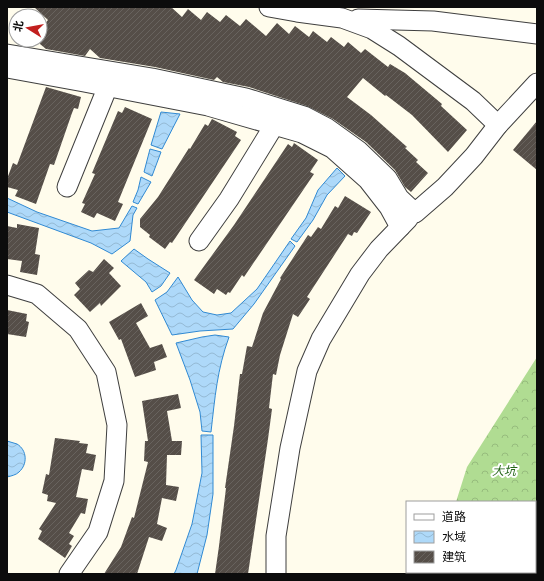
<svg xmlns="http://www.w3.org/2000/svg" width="544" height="581" viewBox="0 0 544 581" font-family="'IBM Plex Serif','Noto Sans SC',serif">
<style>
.forest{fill:url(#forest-crowns)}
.water{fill:url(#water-waves);stroke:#318ad3}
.building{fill:url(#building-hatch)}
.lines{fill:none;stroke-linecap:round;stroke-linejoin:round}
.minor-casing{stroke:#3f3f3f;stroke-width:21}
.minor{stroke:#fff;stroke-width:19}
.labels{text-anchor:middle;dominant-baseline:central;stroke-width:4;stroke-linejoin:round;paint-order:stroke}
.park-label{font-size:12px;font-style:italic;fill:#26671a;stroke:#fff}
</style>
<defs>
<pattern id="forest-crowns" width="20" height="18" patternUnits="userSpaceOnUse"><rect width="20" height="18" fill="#b0dc92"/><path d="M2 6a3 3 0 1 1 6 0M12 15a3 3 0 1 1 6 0" fill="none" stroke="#96bc7d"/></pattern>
<pattern id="water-waves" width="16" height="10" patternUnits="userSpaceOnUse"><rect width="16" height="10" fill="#aed9f9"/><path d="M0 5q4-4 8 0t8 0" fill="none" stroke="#94b9d4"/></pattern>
<pattern id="building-hatch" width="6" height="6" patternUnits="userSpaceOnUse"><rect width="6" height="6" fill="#554e48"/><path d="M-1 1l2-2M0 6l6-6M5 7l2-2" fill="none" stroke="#68635e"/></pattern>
</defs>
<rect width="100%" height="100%" fill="#fffcec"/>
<path class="forest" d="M537,357v217h-105v-2h103v-70h-79l11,-35z"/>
<g class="water">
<path d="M161,112l19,2 -18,35 -11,-4z"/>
<path d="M150,149l11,3 -9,24 -8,-4z"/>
<path d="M337,168l8,8 -18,19 -14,25 -16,22 -6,-3 15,-21 12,-28z"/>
<path d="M141,177l10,5 -13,22 -5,-2 5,-12z"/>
<path d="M7,198l30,14 55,19 27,-3 13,-22 5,2 -4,7 -3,26 -18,13 -21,-11 -84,-31z"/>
<path d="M290,241l5,5 -41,58 -21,25 -33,2 -28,4 -17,-35 12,-8 11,-15 14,23 11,12 14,3 14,-2 26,-24z"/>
<path d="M134,249l14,10 22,14 -9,13 -9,6 -6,-10 -25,-21z"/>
<path d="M215,335l14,2c-12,33 -14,60 -18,95l-9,-1 -2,-19 -10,-32 -14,-37 26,-6z"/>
<path d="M201,435h12v59l-6,41 -10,39h-23l2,-4 16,-46 10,-51z"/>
<path d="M7,441c3,1 7,2 10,3 10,6 11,20 2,28 -3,3 -8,4 -12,5z"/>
</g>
<g class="building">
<path d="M34,7h137l11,10 6,-8 13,11 6,-8 13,10 6,-7 14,11 6,-7 20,17 11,-13 12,11 6,-8 14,11 4,-6 14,11 4,-5 13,10 4,-5 13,11 4,-4 23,18 2,-3 15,9 37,31 -1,2 26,24 -19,22 -36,-37 -26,-20 -1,1 -22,-18 -16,19 24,18 36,32 -2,1 13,12 -2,2 12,11 -17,19 -6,-5 -10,-17 -29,-28 -33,-23 -26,-13 -58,-19 -26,-5 -6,-5 -3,3 -59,-13 -55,-9 -10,-9 -5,7 -39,-7 -6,-5v-14l8,-10z"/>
<path d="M46,87l35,10 -3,12 -4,-1 -2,5 -18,52 -4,-1 -14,40 -21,-8 3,-6 -11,-3v-8l6,-16 4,2z"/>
<path d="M125,107l27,12 -34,83 5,2 -8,17 -18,-8 -3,5 -13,-6 4,-8 -3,-1 13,-29 -3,-1 26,-62 4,2z"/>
<path d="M212,119l25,13 -2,4 6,4 -69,103 -2,-1 -5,7 -16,-12 1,-2 -10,-8v-8l18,-22 31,-49 1,1 15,-25 3,2z"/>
<path d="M537,121v49l-24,-20z"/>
<path d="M294,143l24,17 -8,12 4,2 -70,103 -2,-2 -12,18 -2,-1 -2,3 -9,-6 -3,5 -20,-14 40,-55 54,-81 4,3z"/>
<path d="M345,196l26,16 -14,21 -3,-1 -2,4 -4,-2 -41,63 3,2 -12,18 -5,-3 -13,41 -4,20 -3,-1 -4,34 3,1 -4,30 -20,135h-33l4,-28 7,-58h-1l9,-62 6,-52h2l5,-28 5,1 11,-34 18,-34 -1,-1 28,-43 3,2 7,-10 3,2 14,-23 3,2z"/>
<path d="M17,224l22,4 -4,26 5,1 -3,20 -17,-3 2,-11 -15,-2v-33l10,2z"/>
<path d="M104,259l10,9 -5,5 12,13 -20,20 -1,-3 -10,9 -16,-17 6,-6 -5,-6 14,-13 4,2z"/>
<path d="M141,303l7,13 -12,7 14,25 12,-4 5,13 -13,5 2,8 -21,7 -14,-38 -2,1 -10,-18z"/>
<path d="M7,310l20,4 -1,7 3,1 -3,15 -19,-3z"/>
<path d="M178,394l3,14 -14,3 5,30h10l-1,14h-14l-1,30 13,2 -3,14 -14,-3 -5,26 10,4 -5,13 -13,-4 -12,37h-33l17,-27 11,-30 2,1 14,-56 -4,-1 1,-20h3l-6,-40z"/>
<path d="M55,438l25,3 -1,2 9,1 -2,9 10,2 -3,16 -11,-2 -6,28 12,2 -3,15 -4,-1 -12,20 5,3 -5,8 3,2 -7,12 -27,-19 4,-8 -3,-2 17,-26 -9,-2 1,-6 -6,-2 4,-19 3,1z"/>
</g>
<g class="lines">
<defs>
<g id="minor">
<path d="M269,7l28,5 45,6 30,11 27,17 74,55 25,24"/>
<path d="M358,19l75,2 104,13"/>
<path d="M7,54l145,24 94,20 58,18 23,12 32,23 28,27 12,20 16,15 30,-26 29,-31 24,-31 39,-42"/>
<path d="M7,68l77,14 124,24 94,27 30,15 36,32 21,27 11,20"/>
<path d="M67,187l41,-101 2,-12"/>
<path d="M199,241l30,-42 46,-75 5,-9"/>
<path d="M7,285l30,9 41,35 28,43 11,53 -3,56 -16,51 -29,42"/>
<path d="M276,574v-38l14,-88 17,-77 14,-32 39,-65 19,-25 29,-30"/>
</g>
</defs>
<use href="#minor" class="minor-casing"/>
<use href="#minor" class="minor"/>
</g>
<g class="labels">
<g class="park-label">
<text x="504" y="470">大坑</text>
</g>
</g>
<rect width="544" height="581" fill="none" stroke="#0c0c0c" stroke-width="16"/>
<rect x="406" y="501" width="130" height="72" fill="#ffffff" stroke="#9e9e9e"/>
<rect x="414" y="514" width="20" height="6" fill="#ffffff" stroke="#9e9e9e"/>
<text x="442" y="521" font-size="12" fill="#0c0c0c">道路</text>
<rect x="414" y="531" width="20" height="12" fill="url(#water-waves)" stroke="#9e9e9e"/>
<text x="442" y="541" font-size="12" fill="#0c0c0c">水域</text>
<rect x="414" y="551" width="20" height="12" fill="url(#building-hatch)" stroke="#9e9e9e"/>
<text x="442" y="561" font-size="12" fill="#0c0c0c">建筑</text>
<g transform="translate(28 28) rotate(281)"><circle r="19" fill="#ffffff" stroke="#9e9e9e"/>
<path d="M0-3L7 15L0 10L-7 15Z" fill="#c21f1e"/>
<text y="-6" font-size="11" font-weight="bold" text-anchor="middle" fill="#0c0c0c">北</text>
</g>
</svg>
